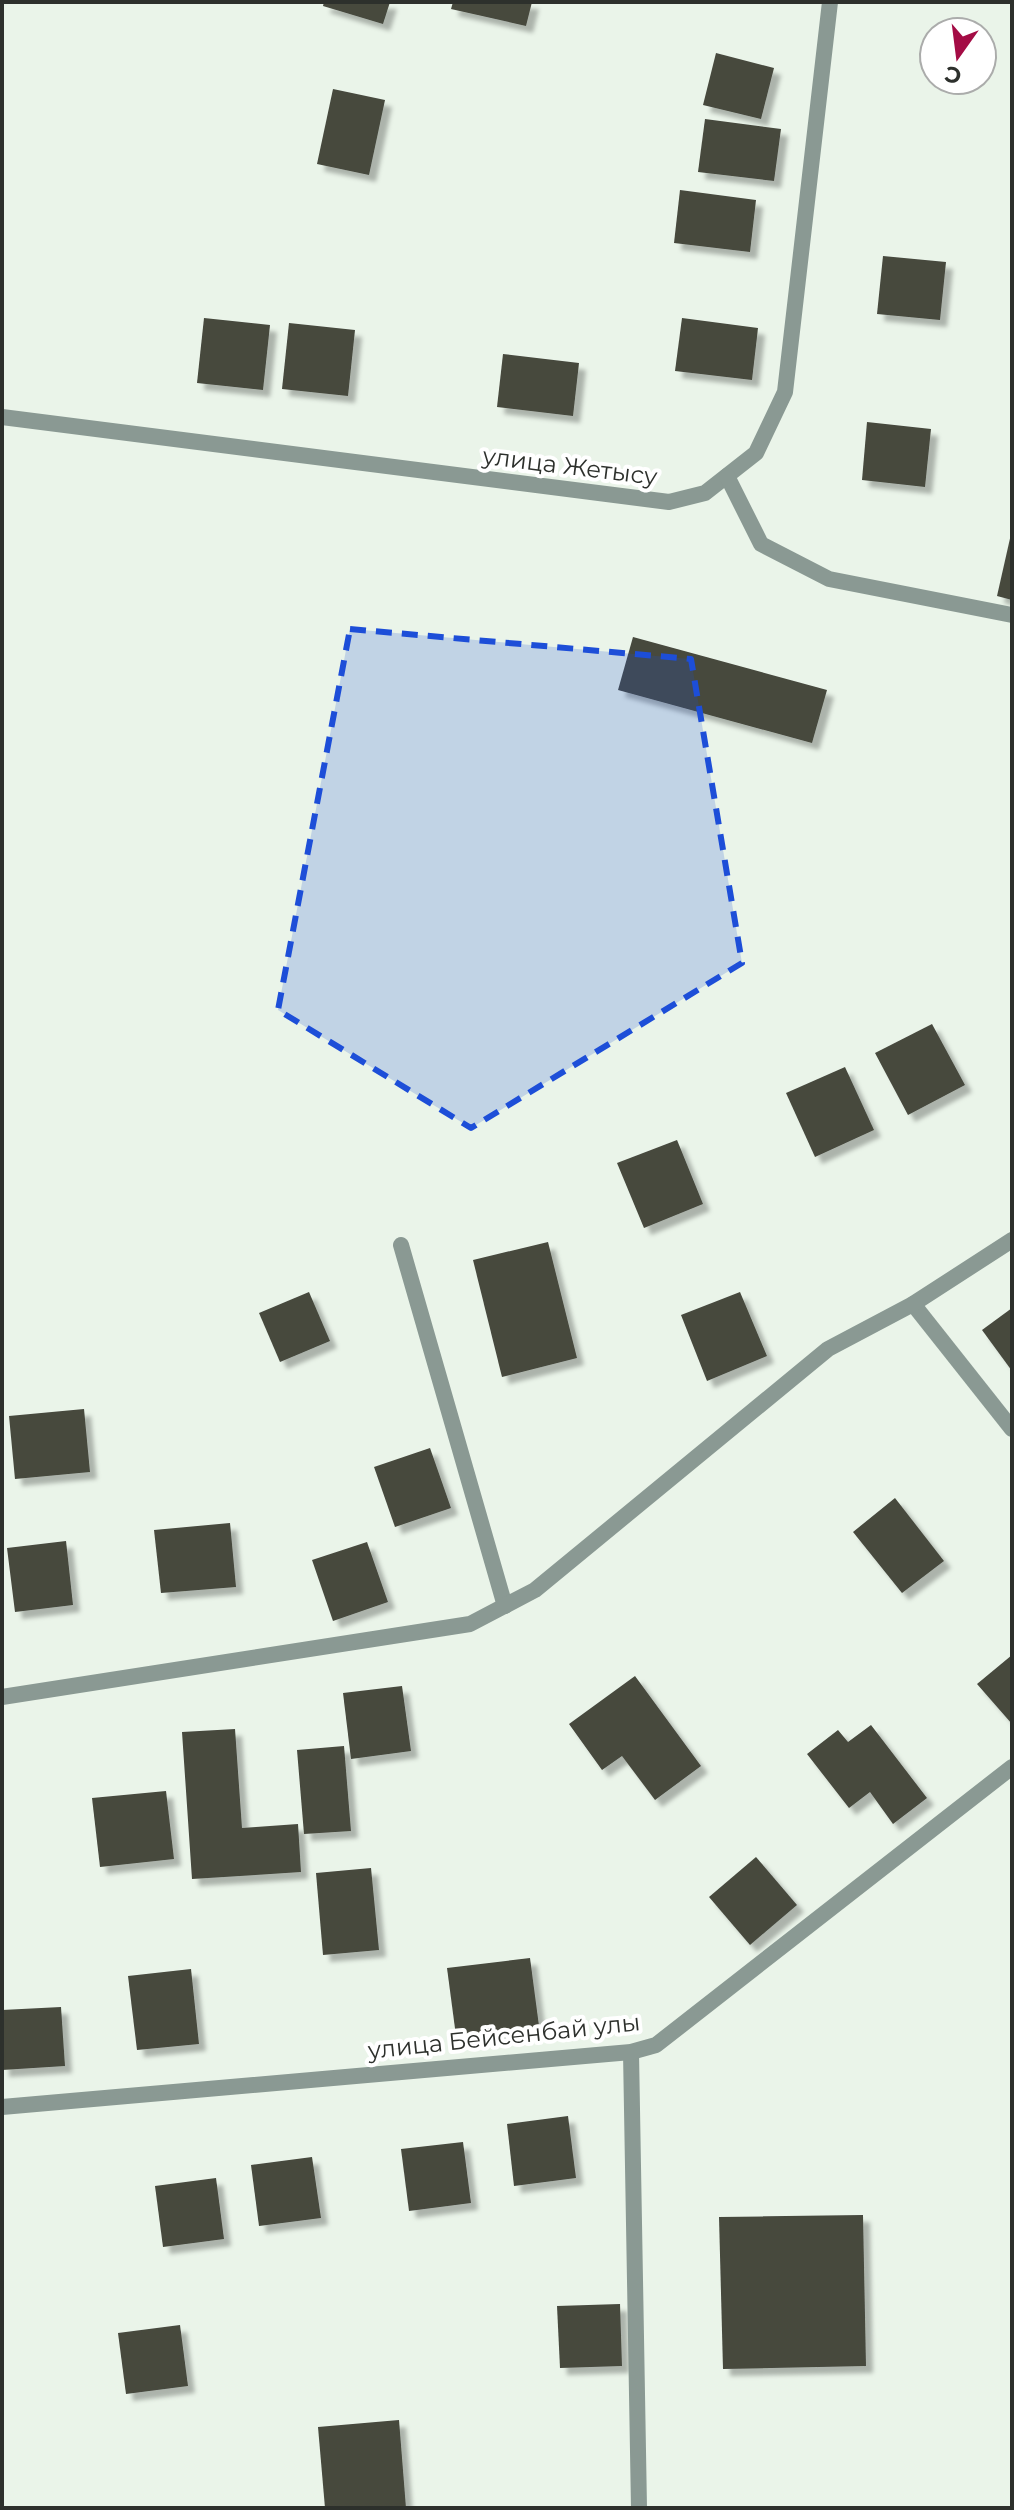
<svg xmlns="http://www.w3.org/2000/svg" width="1014" height="2510" viewBox="0 0 1014 2510" font-family="Montserrat,sans-serif">
<style>
.building{fill:#46483e;filter:url(#shadow)}
.lines{fill:none;stroke-linecap:round;stroke-linejoin:round}
.minor{stroke:#8a9993;stroke-width:16}
.marked{fill:#1d4ed8;fill-opacity:0.2;stroke:#1d4ed8;stroke-width:6;stroke-dasharray:16 10;stroke-linejoin:round}
.labels{text-anchor:middle;dominant-baseline:central;stroke-width:8;stroke-linejoin:round;paint-order:stroke}
.street-label{font-size:24px;fill:#2d302c;stroke:#fff}
</style>
<defs>
<filter id="shadow"><feDropShadow dx="7" dy="7" stdDeviation="2" flood-color="#0004"/></filter>
</defs>
<rect width="100%" height="100%" fill="#eaf4e9"/>
<g class="building">
<path d="M324,2h66l-7,22 -60,-18z"/>
<path d="M453,2h79l-6,24 -75,-17z"/>
<path d="M716,53l58,15 -13,51 -58,-14z"/>
<path d="M333,89l52,11 -16,75 -52,-11z"/>
<path d="M705,119l76,10 -7,52 -76,-9z"/>
<path d="M680,190l76,10 -6,52 -76,-9z"/>
<path d="M883,256l63,6 -6,58 -63,-6z"/>
<path d="M204,318l66,7 -7,65 -66,-7z"/>
<path d="M682,318l76,10 -6,52 -77,-9z"/>
<path d="M289,323l66,7 -7,66 -66,-7z"/>
<path d="M503,354l76,9 -6,53 -76,-9z"/>
<path d="M867,422l64,7 -6,58 -63,-7z"/>
<path d="M1011,534h1v66l-15,-4z"/>
<path d="M633,637l194,53 -15,53 -194,-53z"/>
<path d="M932,1024l33,61 -57,30 -33,-62z"/>
<path d="M845,1067l29,63 -59,27 -29,-64z"/>
<path d="M677,1140l26,64 -59,24 -27,-65z"/>
<path d="M548,1242l29,116 -75,19 -29,-117z"/>
<path d="M309,1292l21,49 -50,21 -21,-49z"/>
<path d="M740,1292l27,64 -60,25 -26,-66z"/>
<path d="M1012,1308v63l-30,-41z"/>
<path d="M84,1409l6,63 -75,7 -6,-63z"/>
<path d="M430,1448l21,60 -56,19 -21,-60z"/>
<path d="M895,1498l49,63 -42,32 -49,-61z"/>
<path d="M230,1523l6,64 -75,6 -7,-63z"/>
<path d="M66,1541l7,64 -58,7 -8,-64z"/>
<path d="M367,1542l21,60 -55,19 -21,-61z"/>
<path d="M1012,1655v69l-35,-40z"/>
<path d="M635,1676l66,90 -46,34 -33,-44 -20,14 -33,-46z"/>
<path d="M402,1686l9,65 -60,8 -8,-66z"/>
<path d="M871,1725l56,73 -34,26 -23,-32 -21,16 -42,-54 31,-24 10,12z"/>
<path d="M235,1729l7,99 56,-4 3,48 -109,7 -10,-147z"/>
<path d="M344,1746l7,85 -47,3 -7,-84z"/>
<path d="M166,1791l8,68 -74,8 -8,-69z"/>
<path d="M756,1857l41,48 -47,40 -41,-48z"/>
<path d="M371,1868l8,82 -56,5 -7,-82z"/>
<path d="M530,1958l9,68 -83,10 -9,-68z"/>
<path d="M191,1969l8,75 -62,6 -9,-74z"/>
<path d="M61,2007l4,59 -63,4v-60z"/>
<path d="M568,2116l8,62 -62,8 -7,-62z"/>
<path d="M463,2142l8,61 -62,8 -8,-62z"/>
<path d="M312,2157l9,61 -62,8 -8,-61z"/>
<path d="M216,2178l8,61 -61,8 -8,-61z"/>
<path d="M863,2215l3,151 -143,3 -4,-152z"/>
<path d="M620,2304l2,62 -62,2 -3,-62z"/>
<path d="M180,2325l8,61 -62,8 -8,-61z"/>
<path d="M399,2420l7,88h-81l-7,-81z"/>
</g>
<g class="lines">
<g class="minor">
<path d="M2,417l667,85 36,-9 51,-40 29,-61 45,-390"/>
<path d="M727,476l34,68 68,35 183,36"/>
<path d="M401,1245l104,361"/>
<path d="M913,1304l99,125"/>
<path d="M2,1697l468,-73 65,-34 293,-241 85,-45 99,-64"/>
<path d="M631,2052l8,456"/>
<path d="M2,2107l629,-55 25,-7 356,-278"/>
</g>
</g>
<path class="marked" d="M350,629l341,30 51,304 -271,165 -193,-118z"/>
<g class="labels">
<g class="street-label">
<text transform="translate(570 466) rotate(7)">улица Жетысу</text>
<text transform="translate(504 2036) rotate(-6)">улица Бейсенбай улы</text>
</g>
</g>
<rect width="1014" height="2510" fill="none" stroke="#2d302c" stroke-width="8"/>
<g transform="translate(958 56) rotate(194)"><circle r="38" fill="#ffffff" stroke="#abacab" stroke-width="2"/>
<path d="M0-6L14 30L0 20L-14 30Z" fill="#a40c45"/>
<text y="-12" font-size="22" font-weight="bold" text-anchor="middle" fill="#2d302c">С</text>
</g>
</svg>
